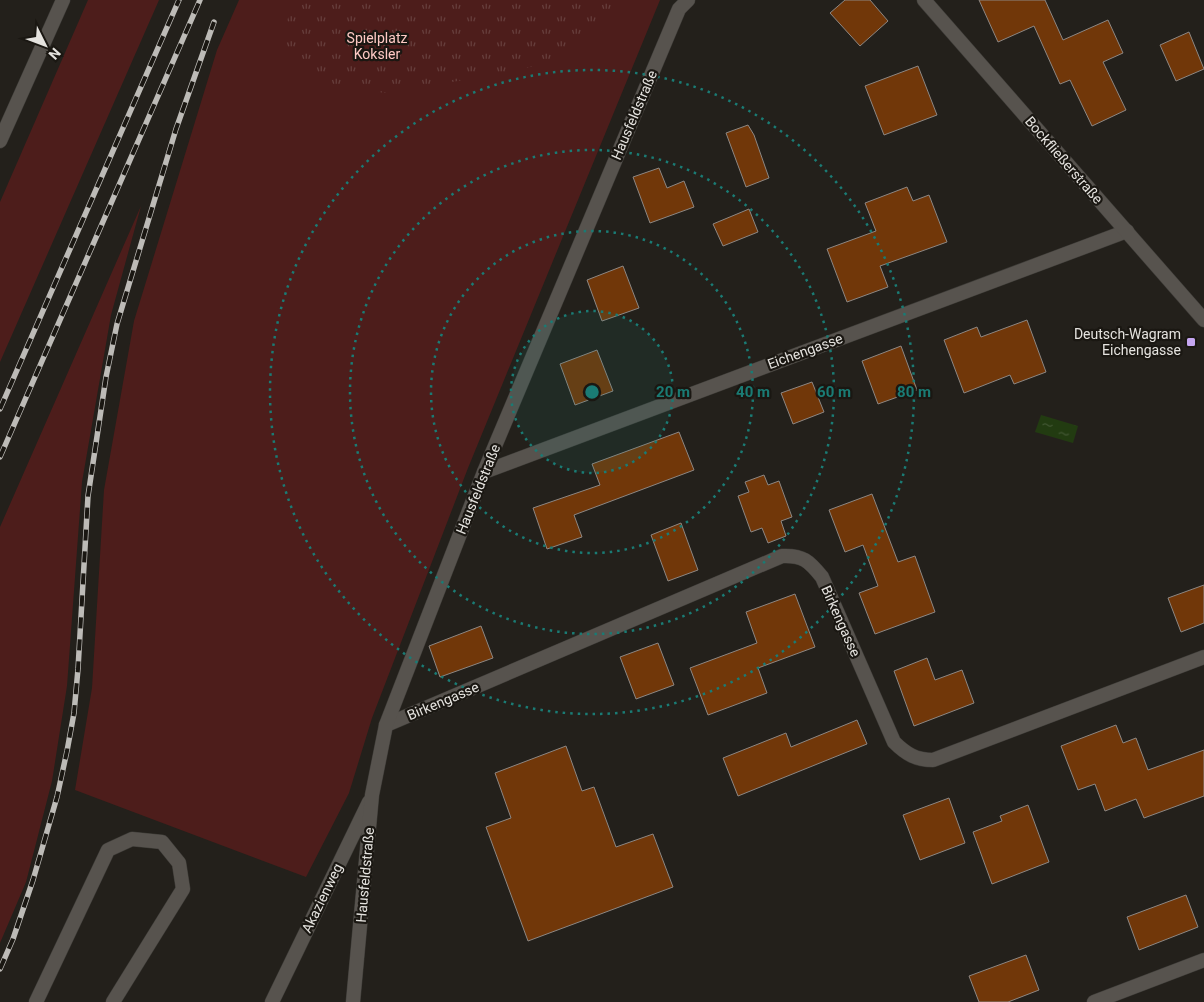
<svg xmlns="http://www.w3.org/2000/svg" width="1204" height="1002" viewBox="0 0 1204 1002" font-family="Roboto,sans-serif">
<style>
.grass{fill:#4d1d1b}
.park{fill:url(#park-tufts)}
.water{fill:url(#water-ripples)}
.building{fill:#713709;stroke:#8d8783}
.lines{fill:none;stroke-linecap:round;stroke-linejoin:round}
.service-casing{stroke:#3c3a36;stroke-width:15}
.minor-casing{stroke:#3c3a36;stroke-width:15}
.secondary-casing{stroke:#3c3a36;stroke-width:15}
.service{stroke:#57534e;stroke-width:14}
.minor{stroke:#57534e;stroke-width:14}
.secondary{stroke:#57534e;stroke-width:14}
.rail-casing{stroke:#bdbbb7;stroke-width:5.5}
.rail{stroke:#1a1712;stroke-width:4;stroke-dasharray:11;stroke-linecap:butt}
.ring{fill:none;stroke:#1a7b74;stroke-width:2.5;stroke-dasharray:2.5 5}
.poi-dot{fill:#c5a6f0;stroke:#1a1712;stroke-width:2}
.labels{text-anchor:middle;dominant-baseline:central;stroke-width:4.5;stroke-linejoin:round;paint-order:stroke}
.park-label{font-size:14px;fill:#fec9c4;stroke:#1a1712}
.street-label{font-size:14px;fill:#e5e3df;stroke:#1a1712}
.poi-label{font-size:14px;fill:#e5e3df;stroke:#1a1712;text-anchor:end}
.centre{fill:#1a7b74;stroke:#1a1712;stroke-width:2.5}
.ring-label{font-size:15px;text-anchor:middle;font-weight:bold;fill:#1a7b74;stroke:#1a1712;stroke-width:4.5;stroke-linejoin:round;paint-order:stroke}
</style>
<defs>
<pattern id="park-tufts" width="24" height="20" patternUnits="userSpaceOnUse" patternTransform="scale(1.25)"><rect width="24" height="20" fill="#4d1d1b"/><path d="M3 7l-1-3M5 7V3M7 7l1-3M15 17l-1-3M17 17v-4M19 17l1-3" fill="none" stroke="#663e3c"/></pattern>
<pattern id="water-ripples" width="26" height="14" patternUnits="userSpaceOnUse" patternTransform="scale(1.25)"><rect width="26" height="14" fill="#223b11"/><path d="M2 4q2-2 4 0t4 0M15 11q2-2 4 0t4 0" fill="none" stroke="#425733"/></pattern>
</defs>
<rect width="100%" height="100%" fill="#23201b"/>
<g class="grass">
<path d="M88,0h71l-159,362v-160z"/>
<path d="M239,0h421l-192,468 -96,250 -23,75 -43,84 -231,-87 17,-102 12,-198 30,-169 83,-271z"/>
<path d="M141,206l-30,109 -29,167 -15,204 -15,95 -26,101 -26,61v-416z"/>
</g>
<path class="park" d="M295,0h321l-17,36 -50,25 -32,10 -131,22 -42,-5 -31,-12 -18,-17 -14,-23z"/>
<path class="water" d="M1041,415l37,11 -5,17 -38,-11z"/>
<g class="building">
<path d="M845,0h25l18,21 -28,25 -30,-33z"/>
<path d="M979,0h66l18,40 45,-20 15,33 -20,9 23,48 -34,16 -22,-46 -10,4 -26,-58 -36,16z"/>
<path d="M1189,32l15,37 -28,12 -16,-36z"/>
<path d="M918,66l19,49 -53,20 -19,-49z"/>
<path d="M748,125l6,10 15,43 -23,9 -20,-54z"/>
<path d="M659,168l8,20 17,-7 10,26 -44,16 -17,-46z"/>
<path d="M907,187l6,14 16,-6 18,47 -67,24 8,21 -41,15 -20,-53 49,-18 -11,-28z"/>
<path d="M749,209l9,23 -35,14 -10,-22z"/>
<path d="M623,266l16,42 -37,13 -15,-41z"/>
<path d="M1027,320l19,52 -32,12 -4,-9 -46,18 -20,-53 33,-13 4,10z"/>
<path d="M901,346l16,44 -39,14 -16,-43z"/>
<path d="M597,350l16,41 -38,14 -15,-41z"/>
<path d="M812,382l12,30 -31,12 -12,-31z"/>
<path d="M679,432l15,38 -120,45 8,22 -35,12 -14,-41 67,-23 -8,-21z"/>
<path d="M764,475l4,10 11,-4 13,36 -11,4 5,15 -18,7 -6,-15 -11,4 -13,-36 11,-4 -4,-10z"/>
<path d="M872,494l26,68 17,-6 20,56 -60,22 -16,-41 19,-7 -15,-41 -18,7 -16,-42z"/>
<path d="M681,523l17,47 -30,11 -17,-46z"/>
<path d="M1204,585v38l-23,9 -13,-34z"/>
<path d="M795,594l20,53 -57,21 9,25 -59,22 -18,-47 67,-25 -11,-31z"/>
<path d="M481,626l12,32 -53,19 -11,-31z"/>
<path d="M658,643l16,42 -38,14 -16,-42z"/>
<path d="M927,658l8,22 27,-10 12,33 -60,23 -20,-55z"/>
<path d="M857,720l10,24 -129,52 -15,-38 63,-25 5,14z"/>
<path d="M1116,725l7,18 13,-5 12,32 56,-20v46l-60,22 -8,-19 -31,12 -10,-27 -17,6 -17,-44z"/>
<path d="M566,746l16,45 12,-4 22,60 37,-13 20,53 -145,54 -42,-114 25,-9 -16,-45z"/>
<path d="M949,798l16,45 -45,17 -17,-45z"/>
<path d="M1028,805l21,57 -57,22 -19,-52 29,-11 -2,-5z"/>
<path d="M1186,895l12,32 -59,23 -12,-33z"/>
<path d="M1026,955l13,35 -31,12h-29l-10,-26z"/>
</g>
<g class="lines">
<defs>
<path id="service" d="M36,1002l72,-152 24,-11 30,3 17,21 4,26 -70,113"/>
<g id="minor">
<path d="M0,141l63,-141"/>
<path d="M484,472l643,-241"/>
<path d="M386,725l396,-169c21,-1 27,5 40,21l72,165c12,12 22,18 39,18l271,-103"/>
<path d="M272,1002l97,-200"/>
<path d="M353,1002l19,-207 14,-70 98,-253 195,-463 9,-9"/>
<path d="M1094,1002l110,-42"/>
</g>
<path id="secondary" d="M924,0l280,320"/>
</defs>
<use href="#service" class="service-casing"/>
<use href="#minor" class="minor-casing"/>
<use href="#secondary" class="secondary-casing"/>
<use href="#service" class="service"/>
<use href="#minor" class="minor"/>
<use href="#secondary" class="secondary"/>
<defs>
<g id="rail">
<path d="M0,409l179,-409"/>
<path d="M0,457l200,-457"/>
<path d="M0,969l13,-30 20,-59 24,-83 10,-46 7,-38 4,-44 10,-173 18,-119 11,-53 59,-195 38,-107"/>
</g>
</defs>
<use href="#rail" class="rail-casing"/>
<use href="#rail" class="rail"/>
</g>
<circle cx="592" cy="392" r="81" fill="#1a7b74" fill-opacity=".12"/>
<g class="ring">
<circle cx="592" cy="392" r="81"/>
<circle cx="592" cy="392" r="161"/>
<circle cx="592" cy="392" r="242"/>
<circle cx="592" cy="392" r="322"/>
</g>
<rect class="poi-dot" x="1186" y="337" width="10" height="10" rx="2.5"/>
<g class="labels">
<g class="park-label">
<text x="377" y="38">Spielplatz<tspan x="377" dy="16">Koksler</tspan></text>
</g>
<g class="street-label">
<text transform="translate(634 115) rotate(-67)">Hausfeldstraße</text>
<text transform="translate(1064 160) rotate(49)">Bockfließerstraße</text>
<text transform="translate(805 351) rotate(-20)">Eichengasse</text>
<text transform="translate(478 489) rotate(-68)">Hausfeldstraße</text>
<text transform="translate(841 621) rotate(66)">Birkengasse</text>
<text transform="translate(443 701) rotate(-23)">Birkengasse</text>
<text transform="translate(365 875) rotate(-85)">Hausfeldstraße</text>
<text transform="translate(322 898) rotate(-64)">Akazienweg</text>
</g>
<g class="poi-label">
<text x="1181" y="334">Deutsch-Wagram<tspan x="1181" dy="16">Eichengasse</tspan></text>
</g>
</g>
<circle cx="592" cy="392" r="8" class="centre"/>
<g class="ring-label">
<text x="673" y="397">20 m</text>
<text x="753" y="397">40 m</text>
<text x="834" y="397">60 m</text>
<text x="914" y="397">80 m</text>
</g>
<g transform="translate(45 45) rotate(132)" stroke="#1a1712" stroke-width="4" paint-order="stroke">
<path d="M0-4L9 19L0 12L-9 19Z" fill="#e5e3df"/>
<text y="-8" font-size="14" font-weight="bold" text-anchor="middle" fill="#e5e3df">N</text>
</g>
</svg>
